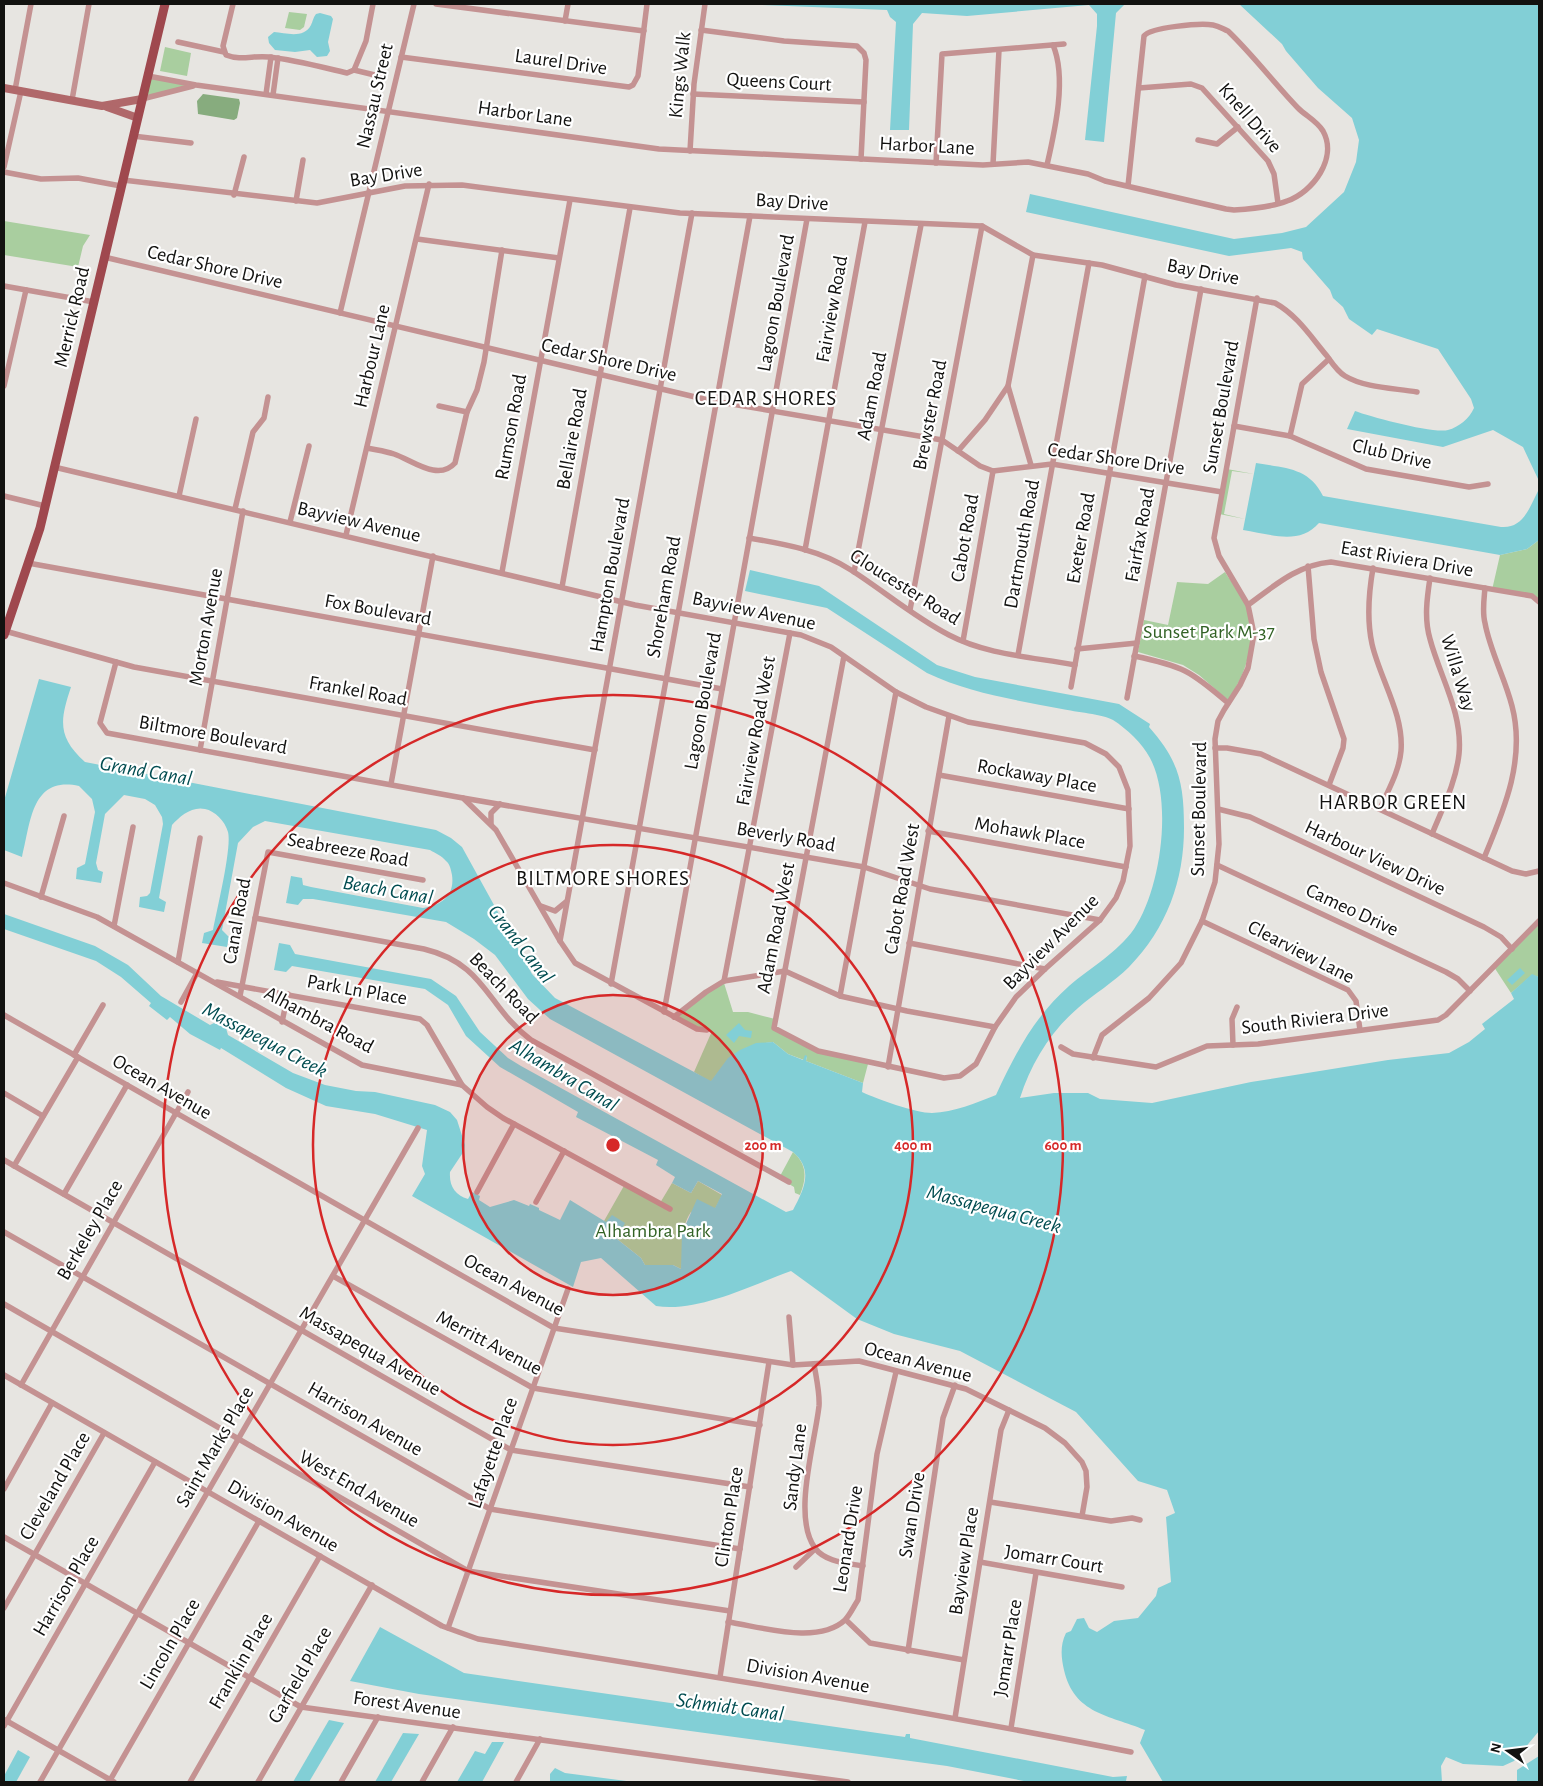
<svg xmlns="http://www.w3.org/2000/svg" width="1543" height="1786" viewBox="0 0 1543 1786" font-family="'Alegreya Sans',sans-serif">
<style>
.green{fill:#a9ce9f}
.forest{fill:#87ac7e}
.water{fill:#82cfd6}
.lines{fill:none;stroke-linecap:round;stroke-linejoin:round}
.street{stroke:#c49292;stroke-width:5.5}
.secondary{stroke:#b0686a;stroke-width:8}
.primary{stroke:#9f484e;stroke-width:9}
.ring{fill:none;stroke:#d62828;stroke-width:2.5}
.labels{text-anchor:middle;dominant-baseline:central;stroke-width:4.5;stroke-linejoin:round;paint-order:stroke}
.street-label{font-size:20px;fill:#121210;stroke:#fff}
.park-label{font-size:20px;fill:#326225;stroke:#fff}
.neighbourhood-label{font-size:21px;letter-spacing:1px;fill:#121210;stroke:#fff}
.water-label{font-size:21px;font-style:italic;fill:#014c50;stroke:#fff}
.centre{fill:#d62828;stroke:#fff;stroke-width:2.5}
.ring-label{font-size:15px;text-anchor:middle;font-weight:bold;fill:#d62828;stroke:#fff;stroke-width:4.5;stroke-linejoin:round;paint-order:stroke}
</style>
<rect width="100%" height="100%" fill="#e7e5e1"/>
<g class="green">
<path d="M289,12l18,2 -3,13 -4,3 -15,-2z"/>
<path d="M165,47l26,6 -4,23 -27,-5z"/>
<path d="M148,76l46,9 -51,13z"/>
<path d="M4,221l86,14 -7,11 -5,21 -74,-12z"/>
<path d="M1227,469l27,5 -22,-3 -8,43 21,5 -26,-5z"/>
<path d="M1539,540v62l-7,-6 -40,-6 8,-35 27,-6z"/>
<path d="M1225,572c7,11 16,22 21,33 12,33 1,68 -18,95l-29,-25 -16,-10 -45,-13 6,-32 24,5 9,-43 31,2z"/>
<path d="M1537,925l2,1v51l-7,-2 -21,18 -17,-26z"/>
<path d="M724,983l9,29h15l27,7 -1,11 44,22 50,12 -5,19 -57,-22 1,-5 -3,4 -16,-6 -15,-12c-33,3 -43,14 -62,40l-17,-10 18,-41 -12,-2 -24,-12 37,-29z"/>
<path d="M793,1152c14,12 14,26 7,43l-5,-2 -1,-6 -15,-9z"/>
<path d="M698,1181l24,14 -7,14 -24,3c-13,19 -5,37 -10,57l-8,-4h-28l-4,-7 -24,-19 -13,-18 21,-37 35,19 12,-20 19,10z"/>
</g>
<path class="forest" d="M203,94l36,5 1,4 -3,15 -3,2 -36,-6 -1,-13z"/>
<g class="water">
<path d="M740,4h385l-9,9 -12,129 -19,-2 12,-114v-12l-8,-9 -122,11 -45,-3 -9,11 -4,106h-19l6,-108 -6,-5 -3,-7z"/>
<path d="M1239,4h300v477l-16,-34 -30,-17 -50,17 -96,-18 8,-18c16,6 79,23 93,19 11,-3 21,-11 26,-22l-3,-9 -33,-50 -61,-20 -5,6 -23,-16 -6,-12 -10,-9 -3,-8 -27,-31 -1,-7 -11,-4 -62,8 -203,-44 4,-18 204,45 48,-6 24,-6 38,-35 12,-30 3,-22 -7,-22 -34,-30 -32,-37 -4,-7z"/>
<path d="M320,13l11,3 2,3 -5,23 2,9 -3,5 -10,1 -7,-7 -15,2 -20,-2 -6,-7 -1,-6 6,-5c12,1 30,7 37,-7 2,-4 2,-7 5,-11z"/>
<path d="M1256,463c28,5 53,4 67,33l178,31c23,2 29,-21 38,-38v51l-12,9 -27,6 -181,-32c-20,23 -49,11 -76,7z"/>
<path d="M750,570l69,16 118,79 38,12 144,27 31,20 -1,3c30,34 35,56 35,101 0,52 -17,100 -55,139 -15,15 -35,27 -51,41 -27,23 -47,55 -58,90l34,-5h34l12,6 52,4 99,-21 137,-22 61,-7 20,-11 16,-13 -3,-5 32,-25 -3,-6 21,-19 7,3v754l-25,30 -11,5 -40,-2 -17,-7 -5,9 1,16h-279l-23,-39 5,-13c-36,-15 -71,-16 -81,-60 -3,-13 -4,-25 2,-37l5,-2 6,-12 7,-1 5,10 8,4 17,-11 24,-3 18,-22 2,-8 13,-6 -5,-65 9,-4 -8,-23 -29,-9 -62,-69 -116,-61 -66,-17 -37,-15 -66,-48c-39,14 -94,42 -135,35l-55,-48 -20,4 -8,25 -161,-91 13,-22 -3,-8 5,-36 -52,-16 -49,-8 -40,-18 -65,-40 -1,2 -30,-16 -20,-17 -3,3 -18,-14 2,-3 -30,-26 -25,-16 -92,-32v-15l91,32 33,19 33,31 49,29 4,-2 12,5 2,7 65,38 32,12 31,6 19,1 60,13 15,7 7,8 8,25 -1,6 -14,21c-1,14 5,23 18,27l4,-7 8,4 -1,4 11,7 24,-7 15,6 1,-2 9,4v2l21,10 10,-20 36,22 6,-7 13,8 -8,16 24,19 4,7h28l8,4 1,-36 15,-34 18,9 7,-14 -24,-13 -7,12 -19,-10 3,-6 -19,-12 2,-5 -82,-43 2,-5 -78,-45 -34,-31 -18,-31 -23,-16 -133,-23 -6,6 -12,-2 5,-27 11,2 5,9 136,25 25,17 24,36 28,26 13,8 265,146 7,-2c11,-21 21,-40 0,-58l-243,-133 -22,-20 -33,-44 -21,-16 -28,-17 -133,-23h-10l-5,6 -12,-2 5,-27 11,2 1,7 8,2 112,21c18,-3 32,-12 29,-33 -1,-5 -2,-11 -6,-14 -4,-5 -11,-8 -16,-11l-165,-29 -12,6 -15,16 -16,87 7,7 -2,10 -25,-4 2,-10 9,-3c4,-21 19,-82 15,-98 -3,-11 -13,-21 -23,-23 -13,-3 -25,7 -33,16l-13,73 7,4 -2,10 -25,-5 1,-10 7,-1 3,-3 13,-69 -1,-7 -7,-12 -10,-6 -21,-4 -19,19 -9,49 2,7 5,2 -2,11 -25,-4 1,-11 8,-4 10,-52 -3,-13 -13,-13c-48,-10 -48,36 -57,71l-18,-7v-49l35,-122 32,8c-11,33 -14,50 14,75l351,68 15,8 11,9 70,127 23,24 156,83 17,-23 12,-8 16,-7 17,-1 15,12 15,6 2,-5 2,1 -1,5 57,22 -1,9c15,7 54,21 70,21 22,-1 44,-10 64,-18 19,-41 38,-78 73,-109 22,-19 48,-33 65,-57 27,-40 39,-128 16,-171 -8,-15 -23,-29 -37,-38 -10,-6 -38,-8 -51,-11 -46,-9 -93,-16 -135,-36l-100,-65 -82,-17z"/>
<path d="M1520,968l5,5 -13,12 -5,-5z"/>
<path d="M739,1023l6,7 7,1 -1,7 -12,-2 -5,7 -8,-8z"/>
<path d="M380,1627l84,46 441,64 1,-3h4v4l203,39 14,-1 -1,5 8,1h-105l-82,-16 -528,-72 -69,-13z"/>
<path d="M329,1720l15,3 -35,59h-16z"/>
<path d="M403,1733l16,1 -28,48h-16z"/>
<path d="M492,1742h12l-22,40h-25l18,-31 10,3z"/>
<path d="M18,1750l12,7 -14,25h-12v-6z"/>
<path d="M1539,1756v26h-22v-12z"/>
<path d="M555,1768l10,5 69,9h-84v-8z"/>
</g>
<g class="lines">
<g class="street">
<path d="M233,4l-10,42 3,9c15,6 28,0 43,2 27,3 52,10 78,16l7,-3 12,-29 7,-37"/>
<path d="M436,4l208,27"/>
<path d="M565,21l3,-17"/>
<path d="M701,30l83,11 73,5 7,7 2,7 -5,99"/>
<path d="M178,42l46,10"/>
<path d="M401,57l228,30 4,-2 5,-9 9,-72"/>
<path d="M354,70l29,7"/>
<path d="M148,76l48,9 463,64 324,16 45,-3 60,12 17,7 121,28 8,1c16,-1 38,-3 53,-9 26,-9 51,-43 36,-70 -6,-10 -17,-15 -25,-23 -24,-25 -45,-53 -70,-77 -5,-2 -9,-5 -15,-6 -13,-2 -62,2 -69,11l-16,150"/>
<path d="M1139,88l52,-4 11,4 66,73 6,13 4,29"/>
<path d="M15,90l16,-86"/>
<path d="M266,94l5,-37"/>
<path d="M693,94l171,8"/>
<path d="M273,95l5,-37"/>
<path d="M142,99l51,-13"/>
<path d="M72,100l17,-96"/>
<path d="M133,136l58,7"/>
<path d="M1198,140l19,4 21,-17"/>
<path d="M690,151l4,-67 11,-80"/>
<path d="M936,163l6,-109 122,-10"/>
<path d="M993,164l6,-114"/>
<path d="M1047,165c8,-35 20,-87 6,-120"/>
<path d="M4,167l17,-76"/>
<path d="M4,172l37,7 37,-1 43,8"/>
<path d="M123,180l194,23 88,-17 57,-1 218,28 302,13 51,29 69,10 74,20 99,18c22,12 36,34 52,53 5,7 10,15 18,20 20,12 49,12 72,16"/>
<path d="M234,195l10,-38"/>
<path d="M296,201l7,-41"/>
<path d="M417,239l142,19"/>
<path d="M104,257l604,143 234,40 38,26 13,5 59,-7 170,28"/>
<path d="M4,286l90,16"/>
<path d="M340,313l74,-309"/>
<path d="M4,386l22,-96"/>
<path d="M439,406l28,6"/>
<path d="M1234,426l56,10 76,33 103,18 19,-3"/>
<path d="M1290,436l12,-52 27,-25"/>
<path d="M367,448c9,2 18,3 27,6 18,6 44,28 61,9l12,-51 10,-22 7,-28 18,-112"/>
<path d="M958,451l27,-31 23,-34"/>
<path d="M1031,465l-23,-79 25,-131"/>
<path d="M54,467l581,138 166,30 30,12 65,45 30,15 42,15 117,21 21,11 13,13 9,23 2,56 -7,35 -7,17 -16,22 -55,49 -29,28 -21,30 -19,37 -16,12 -16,2 -126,-27 -44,-23 70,-372"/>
<path d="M4,496l41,10"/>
<path d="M179,496l17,-77"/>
<path d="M235,509l18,-77 11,-14 4,-21"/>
<path d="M290,522l19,-76"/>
<path d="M346,535l83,-351"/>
<path d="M749,538c35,6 71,12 102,32 33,21 63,47 98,65 38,20 84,22 126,30"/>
<path d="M805,550l60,-328"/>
<path d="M28,563l694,126"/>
<path d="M1308,566l6,73 7,33 23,67 -1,9 -14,37"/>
<path d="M1373,568c-4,23 -6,53 -1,76 8,35 32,70 29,107 -2,21 -13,39 -21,58"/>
<path d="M502,572l68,-372"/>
<path d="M854,572l67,-347"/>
<path d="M1430,578c-3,20 -6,41 0,61 10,38 33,74 29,115 -3,28 -16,53 -27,80"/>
<path d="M562,587l68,-379"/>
<path d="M1248,605c26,-19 49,-40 83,-43l201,34 7,6"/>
<path d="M910,610l72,-384"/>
<path d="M5,631l129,36 461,83"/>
<path d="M963,641l30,-170"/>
<path d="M1077,649l60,-6"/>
<path d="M1018,655l71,-392"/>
<path d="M1134,656c49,10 57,15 94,47"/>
<path d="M116,662l-16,61 7,10 356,65 33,32 64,111 15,22 122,66 10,1"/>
<path d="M1071,687l74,-411"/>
<path d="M1127,698l74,-409"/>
<path d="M1215,748h12l34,6 251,117 14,3 13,-3"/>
<path d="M200,750l43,-239"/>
<path d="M939,775l190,34"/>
<path d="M391,784l42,-228"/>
<path d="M463,798l401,69 66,22 170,31"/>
<path d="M1218,809l32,8 234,110 17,10 11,12"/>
<path d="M491,824v-11l9,-9"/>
<path d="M928,831l198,36"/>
<path d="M1484,858c20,-48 42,-99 28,-152 -7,-28 -22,-55 -27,-83 -3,-11 -1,-23 0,-35"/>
<path d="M1217,865l229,107 12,7 12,12"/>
<path d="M4,883l93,34 265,148 100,20 25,22 16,11 167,91"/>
<path d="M41,897l23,-81"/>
<path d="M541,906l14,5 11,-9"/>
<path d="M255,918l169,31c62,15 62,57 107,91l258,142"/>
<path d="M1202,921l146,69 8,11 4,29"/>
<path d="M114,926l19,-99"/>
<path d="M560,941l132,-728"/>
<path d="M909,943l136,26"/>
<path d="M178,962l22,-124"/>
<path d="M724,981l66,-348"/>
<path d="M217,982l203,37 7,6 35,60"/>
<path d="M611,984l139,-768"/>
<path d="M240,996l28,-144 155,28"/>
<path d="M840,996l56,-304"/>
<path d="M181,1002l16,-29"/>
<path d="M664,1012l143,-793"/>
<path d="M4,1015l550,313 239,37 66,-4 107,28 79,39 20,15 17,19 4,9 1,16 -5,29"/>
<path d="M674,1017l32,-25 18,-11 61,-10 55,25 67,15 88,16"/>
<path d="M282,1022l6,-28"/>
<path d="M1233,1045l-1,-26 5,-12"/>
<path d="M1061,1047l12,7 83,13 51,-21 51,-2 180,-24 8,-5 93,-94"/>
<path d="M74,1055l29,-50"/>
<path d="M1093,1058l9,-23 47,-37 32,-35 21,-42 13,-39 4,-38 -4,-105 3,-18 6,-11 16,-25 8,-17 6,-34 -6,-29 -29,-49 -5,-18 43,-240"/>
<path d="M888,1067l61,-351"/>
<path d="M4,1093l39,23"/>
<path d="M4,1160l507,290 239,37"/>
<path d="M14,1166l64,-109"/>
<path d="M477,1192l37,-68"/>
<path d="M64,1194l63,-109"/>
<path d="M536,1202l28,-51"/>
<path d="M4,1232l486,277 250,40"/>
<path d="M333,1276l200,112 227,37"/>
<path d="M4,1304l464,267 262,40"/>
<path d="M789,1317l4,48"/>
<path d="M814,1364c2,13 6,29 5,42 -4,37 -27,111 -4,142 10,14 32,15 48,18"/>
<path d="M4,1375l438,251 36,13c218,34 436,70 653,113"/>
<path d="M21,1385l167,-293"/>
<path d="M4,1489l48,-86"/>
<path d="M990,1502l121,19 21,-3 8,2"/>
<path d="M4,1537l297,170 547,75"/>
<path d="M980,1562l142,25"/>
<path d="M796,1567l19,-18"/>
<path d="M4,1608l100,-175"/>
<path d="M846,1620l24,23 94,17"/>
<path d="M728,1622c34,5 90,23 117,-2 5,-5 9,-14 13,-20l19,-146 19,-82"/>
<path d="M448,1628l120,-339"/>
<path d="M908,1651l35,-233 12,-33"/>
<path d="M720,1677l49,-315"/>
<path d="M955,1718l46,-288 8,-20"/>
<path d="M5,1720l109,62"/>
<path d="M4,1726l151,-264"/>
<path d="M1011,1728l25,-155"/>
<path d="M40,1782l378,-654"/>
<path d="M109,1782l150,-261"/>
<path d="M190,1782l130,-226"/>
<path d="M258,1782l114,-197"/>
<path d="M341,1782l37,-65"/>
<path d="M422,1782l31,-55"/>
<path d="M516,1782l24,-43"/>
</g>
<g class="secondary">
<path d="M4,88l98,18 40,-7"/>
<path d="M107,107l31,11"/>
</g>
<path class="primary" d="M4,635l36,-107 125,-524"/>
</g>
<circle cx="613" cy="1145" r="150" fill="#d62828" fill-opacity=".12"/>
<g class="ring">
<circle cx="613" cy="1145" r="150"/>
<circle cx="613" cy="1145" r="300"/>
<circle cx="613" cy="1145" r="450"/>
</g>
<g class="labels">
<g class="street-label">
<text transform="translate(561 62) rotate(8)">Laurel Drive</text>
<text transform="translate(680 75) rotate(-84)">Kings Walk</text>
<text transform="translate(779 82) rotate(3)">Queens Court</text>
<text transform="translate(375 96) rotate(-77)">Nassau Street</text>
<text transform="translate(525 114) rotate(8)">Harbor Lane</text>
<text transform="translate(1250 118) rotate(49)">Knell Drive</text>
<text transform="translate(927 146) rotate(3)">Harbor Lane</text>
<text transform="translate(386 175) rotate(-9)">Bay Drive</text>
<text transform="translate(792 202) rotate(3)">Bay Drive</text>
<text transform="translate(215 267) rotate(13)">Cedar Shore Drive</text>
<text transform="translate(1203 272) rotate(11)">Bay Drive</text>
<text transform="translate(776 303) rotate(-80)">Lagoon Boulevard</text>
<text transform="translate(832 309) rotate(-80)">Fairview Road</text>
<text transform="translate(72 317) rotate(-77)">Merrick Road</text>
<text transform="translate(372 356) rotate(-77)">Harbour Lane</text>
<text transform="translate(609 360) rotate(13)">Cedar Shore Drive</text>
<text transform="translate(872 396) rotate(-79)">Adam Road</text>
<text transform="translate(1221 407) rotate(-80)">Sunset Boulevard</text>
<text transform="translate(930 415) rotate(-79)">Brewster Road</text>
<text transform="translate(511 427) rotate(-80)">Rumson Road</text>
<text transform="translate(572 439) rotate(-80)">Bellaire Road</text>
<text transform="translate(1392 454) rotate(13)">Club Drive</text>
<text transform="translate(1116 459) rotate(8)">Cedar Shore Drive</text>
<text transform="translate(359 522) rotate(13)">Bayview Avenue</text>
<text transform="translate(1140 535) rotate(-80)">Fairfax Road</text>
<text transform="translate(965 538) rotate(-80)">Cabot Road</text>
<text transform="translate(1081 538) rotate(-80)">Exeter Road</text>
<text transform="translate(1022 544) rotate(-80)">Dartmouth Road</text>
<text transform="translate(1407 559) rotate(10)">East Riviera Drive</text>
<text transform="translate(610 575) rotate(-80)">Hampton Boulevard</text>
<text transform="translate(905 587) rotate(32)">Gloucester Road</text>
<text transform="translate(664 597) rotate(-80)">Shoreham Road</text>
<text transform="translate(378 610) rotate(10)">Fox Boulevard</text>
<text transform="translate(754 611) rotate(12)">Bayview Avenue</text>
<text transform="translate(206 627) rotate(-80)">Morton Avenue</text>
<text transform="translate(1458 673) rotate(73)">Willa Way</text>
<text transform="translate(358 691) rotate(10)">Frankel Road</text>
<text transform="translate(703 701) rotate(-80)">Lagoon Boulevard</text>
<text transform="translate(756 731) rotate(-80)">Fairview Road West</text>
<text transform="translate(213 735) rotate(10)">Biltmore Boulevard</text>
<text transform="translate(1037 776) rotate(10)">Rockaway Place</text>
<text transform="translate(1199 809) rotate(-89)">Sunset Boulevard</text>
<text transform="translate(1030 833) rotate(10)">Mohawk Place</text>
<text transform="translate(786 837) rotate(10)">Beverly Road</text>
<text transform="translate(348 850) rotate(10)">Seabreeze Road</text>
<text transform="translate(1375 858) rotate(25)">Harbour View Drive</text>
<text transform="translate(902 889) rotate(-80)">Cabot Road West</text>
<text transform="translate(1352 910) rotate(25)">Cameo Drive</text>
<text transform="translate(237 921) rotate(-80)">Canal Road</text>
<text transform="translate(776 928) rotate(-79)">Adam Road West</text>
<text transform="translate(1051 942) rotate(-45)">Bayview Avenue</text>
<text transform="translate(1301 952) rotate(27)">Clearview Lane</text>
<text transform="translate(504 988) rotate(46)">Beach Road</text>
<text transform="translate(357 990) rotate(10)">Park Ln Place</text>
<text transform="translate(1315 1019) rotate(-7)">South Riviera Drive</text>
<text transform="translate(319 1020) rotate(28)">Alhambra Road</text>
<text transform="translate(162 1087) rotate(30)">Ocean Avenue</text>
<text transform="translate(90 1230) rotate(-60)">Berkeley Place</text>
<text transform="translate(514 1285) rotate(28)">Ocean Avenue</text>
<text transform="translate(489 1343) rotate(28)">Merritt Avenue</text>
<text transform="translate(370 1351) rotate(30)">Massapequa Avenue</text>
<text transform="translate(918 1362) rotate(15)">Ocean Avenue</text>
<text transform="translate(365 1419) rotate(30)">Harrison Avenue</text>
<text transform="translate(215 1447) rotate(-60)">Saint Marks Place</text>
<text transform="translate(493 1453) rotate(-71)">Lafayette Place</text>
<text transform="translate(795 1467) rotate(-83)">Sandy Lane</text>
<text transform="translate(55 1486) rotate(-60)">Cleveland Place</text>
<text transform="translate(359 1489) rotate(30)">West End Avenue</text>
<text transform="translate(912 1515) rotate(-81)">Swan Drive</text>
<text transform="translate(283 1516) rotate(30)">Division Avenue</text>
<text transform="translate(729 1517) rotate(-81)">Clinton Place</text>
<text transform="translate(848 1539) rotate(-81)">Leonard Drive</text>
<text transform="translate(1054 1559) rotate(9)">Jomarr Court</text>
<text transform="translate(964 1561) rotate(-81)">Bayview Place</text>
<text transform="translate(66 1586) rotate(-60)">Harrison Place</text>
<text transform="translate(170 1644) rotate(-60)">Lincoln Place</text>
<text transform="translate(1008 1648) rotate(-81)">Jomarr Place</text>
<text transform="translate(241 1661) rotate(-60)">Franklin Place</text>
<text transform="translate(300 1675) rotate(-60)">Garfield Place</text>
<text transform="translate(808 1676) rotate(10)">Division Avenue</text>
<text transform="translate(407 1705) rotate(8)">Forest Avenue</text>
</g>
<g class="park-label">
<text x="1209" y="632">Sunset Park M-37</text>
<text x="653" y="1231">Alhambra Park</text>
</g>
<g class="neighbourhood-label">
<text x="766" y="398">CEDAR SHORES</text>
<text x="1393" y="802">HARBOR GREEN</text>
<text x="603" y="878">BILTMORE SHORES</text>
</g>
<g class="water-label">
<text transform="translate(146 771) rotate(10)">Grand Canal</text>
<text transform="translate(388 890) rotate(10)">Beach Canal</text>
<text transform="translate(521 944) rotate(52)">Grand Canal</text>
<text transform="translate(265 1040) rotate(28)">Massapequa Creek</text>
<text transform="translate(564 1075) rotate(31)">Alhambra Canal</text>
<text transform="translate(994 1209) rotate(15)">Massapequa Creek</text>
<text transform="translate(730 1707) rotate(8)">Schmidt Canal</text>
</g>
</g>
<circle cx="613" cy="1145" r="8" class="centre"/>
<g class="ring-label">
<text x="763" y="1150">200 m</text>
<text x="913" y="1150">400 m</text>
<text x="1063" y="1150">600 m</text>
</g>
<rect width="1543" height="1786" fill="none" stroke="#121210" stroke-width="10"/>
<g transform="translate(1508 1751) rotate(284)" stroke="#ffffff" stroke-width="4" paint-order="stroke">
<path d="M0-4L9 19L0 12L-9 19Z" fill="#121210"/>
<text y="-8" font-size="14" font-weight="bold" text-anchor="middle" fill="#121210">N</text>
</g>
</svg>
